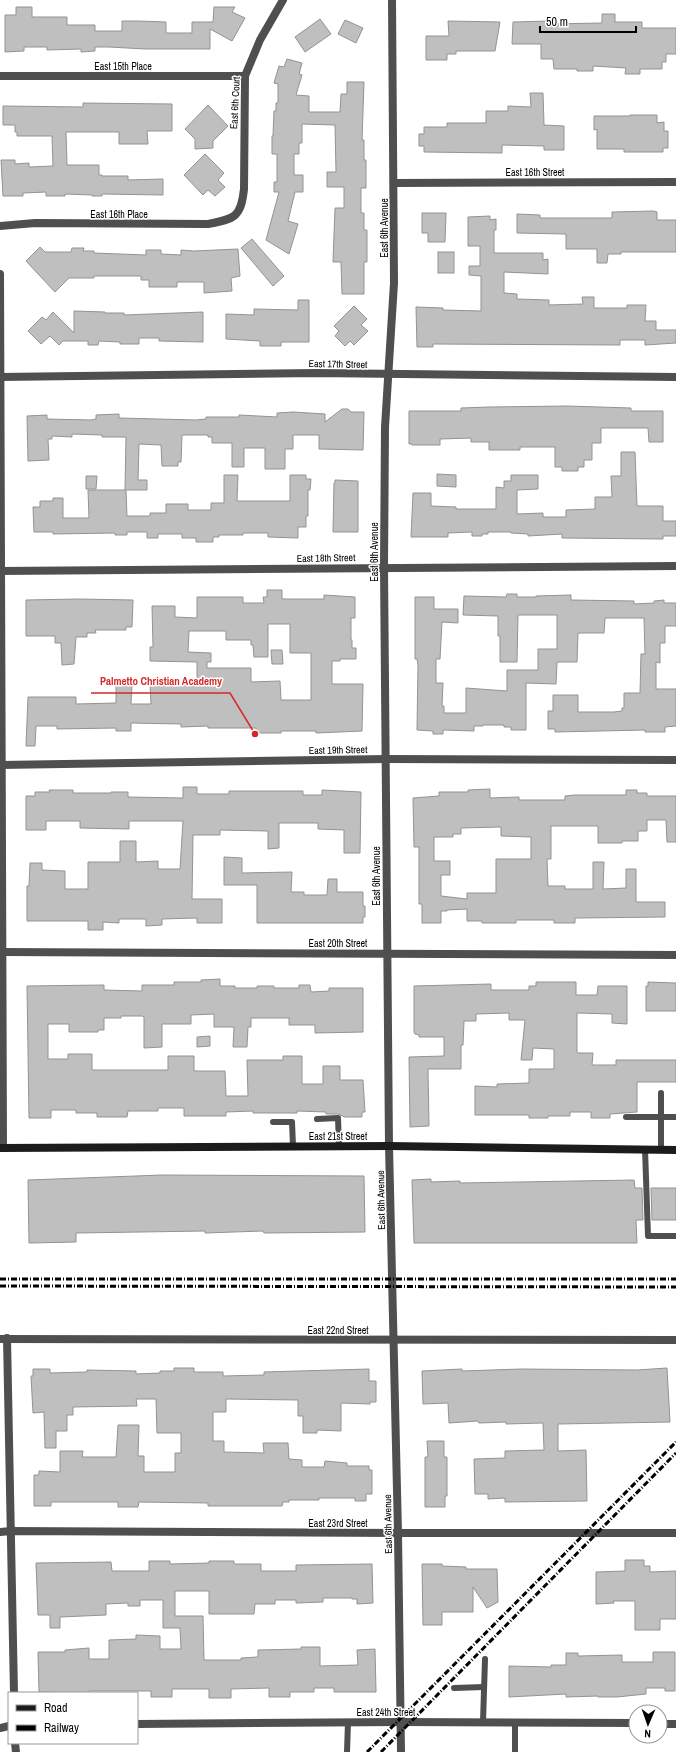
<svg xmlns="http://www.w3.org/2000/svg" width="676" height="1752" viewBox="0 0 676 1752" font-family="'Archivo Narrow',sans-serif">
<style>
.building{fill:#bfbfbf;stroke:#939393;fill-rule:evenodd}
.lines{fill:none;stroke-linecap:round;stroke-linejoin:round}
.service{stroke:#4f4f4f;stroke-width:6}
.minor{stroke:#4f4f4f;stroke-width:8}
.tertiary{stroke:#4f4f4f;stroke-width:8}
.secondary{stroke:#1c1c1c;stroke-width:8}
.rail{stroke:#000;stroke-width:3;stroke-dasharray:6 2 1 2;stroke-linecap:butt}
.labels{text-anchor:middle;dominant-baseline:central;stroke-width:3;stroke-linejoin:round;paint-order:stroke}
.street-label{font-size:10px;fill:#000;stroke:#fff}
.leader{fill:none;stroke:#d62828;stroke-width:1.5}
.callout-dot{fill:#d62828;stroke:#fff;stroke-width:1.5}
.callout-label{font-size:11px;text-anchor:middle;font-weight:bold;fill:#d62828;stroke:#fff;stroke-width:3;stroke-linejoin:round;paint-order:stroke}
</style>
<rect width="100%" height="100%" fill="#fff"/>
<g class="building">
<path d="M16,7h16v10h35v8h28v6h27v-10h16l28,1v11h26v-11h21l1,-15h21l-3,5 13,6 -13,23 -22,-12v20h-65l-36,-2h-14v4l-14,1v-3l-34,1v-3h-23v4l-19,1v-37h11z"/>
<path d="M602,14h13v8h27v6h34v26h-10v8h-4v7h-22v5h-15l1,-6 -33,-2v5h-16v-2h-23l-1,-10h-12v-15h-29l1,-22 36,-1v3l53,-1z"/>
<path d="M320,19l11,15 -26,18 -10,-15z"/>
<path d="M345,20l18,8 -7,15 -18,-9z"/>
<path d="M448,21l52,1 -5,29h-39v3h-9v6h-21v-24h23z"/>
<path d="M287,59l15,4 -3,11 3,1 -6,20 13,1v16h31l1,-18h6v-12h17l-2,58h2v20h2v28h-5v25h3v17h3v32h-3v32h-22l-1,-32h-8l2,-54h9v-21h-17v-15h9l-1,-47 -33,-1v19h-3v11h-5v21h9v17h-8l-7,29 10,3 -9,30 -23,-14 13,-48h-5v-10h3v-28h-5v-18h1l1,-25h2v-8h2v-19l-4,-1 5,-17 5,1z"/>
<path d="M530,93h13l1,32 20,1v24h-20v-4l-42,-1v8l-78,-1v-6h-5v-12h5v-7h23v-4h39v-12h22v-5l23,1z"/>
<path d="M83,103l89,1v27h-25l1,13h-29v-12h-53l1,33h32v10h3v1h26v4l35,-1v16l-61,-1v2h-10v-1l-27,-1v2h-19v-4l-23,1v3h-20l-2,-36h14v4l14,-1v4l24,-1 -1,-30h-35v-4h-2v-7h-12v-19l80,1z"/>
<path d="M208,105l20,21 -15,15v7l-18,1v-10l-10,-10z"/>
<path d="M630,115h27v8l7,-1v9h4v17h-5v4h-39v-3h-27v-20l-3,1v-14h36z"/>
<path d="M205,154l19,19 -6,7 7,7 -10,9 -7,-6 -5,5 -19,-20z"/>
<path d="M654,211l3,1v8h19v32h-55v2h-13l-1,9h-10v-14h-31v-15l-49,-1v-19l23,1v3h72v-6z"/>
<path d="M422,213h24l-1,29h-17v-9h-6z"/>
<path d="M490,216v4l6,-1v11h-2v23h49v7l5,-1v15l-44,-2v21l13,1v5l32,1v5l34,-1 -1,-7h12v11h33v-3h19l-1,16h11v9h20v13l-31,2v-5h-25v5l-187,-1v3h-16l-1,-40 27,1v2l38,1v-35l-12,-1v-9h11v-20h-12v-29z"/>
<path d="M252,239l32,37 -11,10 -32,-38z"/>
<path d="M40,247l5,5h26l1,-4h12l-1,3h11v2l52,2v-5h15v4l20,1v-5l13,1 44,-2 2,27 -9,2 1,13 -28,2v-11h-27v5h-28v-7h-8v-4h-47v2h-25l-14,14 -29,-31z"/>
<rect x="438" y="252" width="16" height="21"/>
<path d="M298,300h11v42h-28v4h-21v-5l-34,-2v-25l28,1v-6l44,1z"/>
<path d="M354,306l13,13 -6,6 7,6 -14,14 -4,-4 -5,5 -10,-10 4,-5 -5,-5z"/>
<path d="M74,311l31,1v1h19v2l79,-3v30l-44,-1v-3h-20v6h-19v-2l-21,-1 -1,4h-10v-4h-25l-4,4 -9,-9 -9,8 -13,-13 14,-14 4,3 7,-8 21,21z"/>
<path d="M567,406l64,2v3h32v31h-14l-1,-14h-47v15h-9v17h-8v7h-6v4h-16v-4h-7v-20h-35v3h-31v-8h-18v-4l-31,1v6h-28v-1h-3v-33h52v-3l28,-1z"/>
<path d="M342,409h6l3,3h13l-1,38 -44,-1v-14h-26v14h-8v20h-20v-21h-21v19h-12v-24h-20v-6h-4v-2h-26l-1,27h-3v4h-16l-1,-21 -22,-1 -1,36h9v10h-21l1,26h23v-3h16v-9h22v6h23v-7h13v-28h14l-1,26h53v-26h16v4h5l-1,11h-2v26h-2v11h-8v11l-30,-1v-4h-25v2h-24v2h-6v5h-17v-4h-14v-4h-24v4h-11v-6h-20v3h-12v-2l-62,1v-2h-19l-1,-25h7v-6h13v-3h10v20h26l-1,-28h37l1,-53h-24v-2l-30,-1v3l-20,-1v3h-4l1,21 -21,1 -1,-45 20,-1v4l44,1 5,-1v-4l23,-1v4l77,2 10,-1v-2h33v-2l38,2v-4l16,-1 32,2v8z"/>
<path d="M621,452h14l2,54h26v15h13v15h-13v3l-101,-1v-4l-34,2v-2l-17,-1v-1h-23v2h-6v2h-10v-4l-24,1v4h-37l2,-44h18v13l25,1v2h40v-22l8,1v-7h7v-6h27v14l-21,1v24l26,-1v4h23v-7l29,-1v-12h17l-1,-21h10z"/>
<path d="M437,474l19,1v12l-19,-1z"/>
<path d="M86,476h11l-1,13h-10z"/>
<path d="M335,480l23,1v51h-25l1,-49h1z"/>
<path d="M267,590h15v9h42v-4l31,2v21h-4v22h1v8h4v11h-16v2h-8v23h31l-1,47 -46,2v-2h-35v2h-25v-5h-48v-2l-27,1v-3l-50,-1v8h-15v-3l-59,1v-3h-21l-1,20h-9l2,-49h48v7l40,-1v-19h16l-1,20h20l-1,-19h47v-23l-47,-1v-14h3l-1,-41h23v11l22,1v-21h46v6h21l-1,-6h4zM268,624h22v29h21v47h-30l-1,-19 -29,1v-14h-44v-6h4v-9l-23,-1 1,-21h37v9h25v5h2l1,12h14z"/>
<path d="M507,594h10v3h19v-1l35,-1v5l63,1v3l20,-1v-2l10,-1v3h12v23h-11v17h-5v20l-4,-1v27h20v37l-11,1v5h-20v-2l-90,2v-3h-7v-18h5v-16h25v17h36l8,-1v-3h2v-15h16l1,-39h4l-1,-36h-39l-1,15h-26l-1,29h-20l-1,22 -30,-1v47h-15v-3h-7v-2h-21v1h-9v5l-31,-1v4h-10v-3l-16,-1 1,-65 -1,-6h-2v-62h19v12h24v14l-16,-1 -2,37h-4v24h7l-1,23h2v7h22v-25l41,3v-21h31v-21h19v-34h-39l-1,47h-17v-26h-2v-20l-35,-1 1,-19 42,1z"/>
<path d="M78,599l55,1 -1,27h-6v3h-31l1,3h-9v4h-11l-2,27 -12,1 -1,-22h-6v-7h-29v-36z"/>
<path d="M271,650h11l1,14h-11z"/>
<path d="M183,787h14v7h32v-3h74v4h19v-5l39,2 -1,61h-16v-23l-26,-1v-6h-39v25l-11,1v-18l-48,-1v5h-27l-1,64h30v24h-25v-5l-35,1v6l-16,1v-7h-27v4l-16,-1v8h-15v-9h-61v-35h2l1,-23h12v7l23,1v18h23v-27h32v-21h16v21l22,-1v8h22l3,-48h-54v8l-49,-1v-7h-34v9h-20v-34h9v-4h15l-1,-2h24v3h38v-1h17v5l55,1z"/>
<path d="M490,789v9l29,-1v3h46v-4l10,-1h51v-5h11v3h10v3h29v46h-9l-1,-22h-19v11h-9v10h-16v2h-24v-17h-47v33h-4l1,27h17v3h28v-27h11l-1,27 23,-1v-19h10v33h29v15l-86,1h-4v5h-21v-3h-38v3h-34v-2h-15v-12l-20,1v1h-6v12h-19v-19h-3v-57h-5l-1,-49 26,-2v-4h29v-2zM501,827v9l30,1v22h-35v34h-29v6l-26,-3v-21h9v-14h-16v-24h19v-3h8v-6z"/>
<path d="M224,857l18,1v15l50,-1 -1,20h13v3h23l1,-16h9v13h26v14h2v11h-2v6h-106v-38h-33z"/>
<path d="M220,979v7h15v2h22v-2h17v2h25v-3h11l1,7 18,-1v-3h34v44l-48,1v-8h-26v-7h-38v9h-3l-1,20h-14l1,-20h-20v-13l-23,1v9h-29v23l-18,1v-31l-2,-1h-21v2h-17v12h-6v2h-29v-8h-21v35h20v-5h24v16h76v-14h26v15h31l1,25h22l-1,-36h36v-4h19v28h21v-18h17v14h23l2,32h-3v5h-17l-7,-3h-12v-2l-29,-1v2h-44v-2l-27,1v4h-42v-8h-26v3h-30l-1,6h-30v-4h-21v-3h-25v8h-22l-2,-132 77,-1v5l38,1v-6h32v-3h27v-2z"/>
<path d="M536,982h40v13h21l1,-9h29v38l-15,-1v-9l-35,-1v39l1,1h15l-1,12h24v-5h60v22h-39v30l-27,2v4h-19v-6h-21v4h-22v2h-19v-3h-54v-29l22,1v-3l32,-1v-14h25v-20l-21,-1 -1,12h-11l4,-40h-16v-7l-33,1v7h-12l-1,24h-2v24h-33l1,57 -19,1 -1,-70 35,-1v-19h-25v-2l-4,-1 -1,-2v-46l77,-2v6h38v-4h7z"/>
<path d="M648,982l28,1v28h-30v-25h2z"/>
<path d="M210,1036v10l-13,1v-10z"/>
<path d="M162,1175l202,1 1,56 -101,1 -1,-2 -58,2v-2l-129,2v9l-47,1 -1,-63z"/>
<path d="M431,1179v3l29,-1v2l174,-3 1,8h7l1,32h-7l1,23h-223l-2,-63z"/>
<path d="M651,1188h25v32h-24z"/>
<path d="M174,1368h20v4h29v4l41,-1v-3l105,-3v12h7v21h-6v2l-29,-1v28l-24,-1v3h-14v-17h-5v-16l-72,-1v13h-13v29h11v11l40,1 -1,-10h25l1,16 13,1v7h22l1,-6 22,2v3h22v4h3v24h-6v7h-11v-3h-36v2h-30v2h-6l-1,4h-74v-3l-69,-1 -1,5h-20v-5h-67v4h-17v-31h5v-4l21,1v-21h23l-1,6h34l2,-32h21l-1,31h6v16h31v-19h6v-20h-24l-1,-34h-20l1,7 -64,1v8h-6v16h-11v17h-11l-1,-36 -11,1 -2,-37h2v-7h17v4l37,-1v-2l49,1v3l24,-1v-2h14z"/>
<path d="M667,1368l3,54 -112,2v27l28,-1 1,51 -82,1v-4l-17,1v-5h-13l-1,-35 31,-1v-7l39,-1 -1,-27 -37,1v-2l-27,1 -1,-2 -29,2 -1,-20 -25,1 -1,-33 40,-2v2l59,-2 116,1z"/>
<path d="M427,1441h17v16h3v39h-2v11h-20v-50h3z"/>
<path d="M625,1560h19v6h6v6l26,-1v48h-16v11h-25v-29h-22l1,2 -18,1v-32l29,-1z"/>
<path d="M149,1561h21v3l39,-1v-2h25v3h27v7h35v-6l76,-1 1,39 -16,1v-5h-5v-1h-29v4l-27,1v-3h-21v4h-20l-1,10h-45v-23h-34v25h28l1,44h37v-2l17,-1v-7l43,-1v-2h19v19l38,-1 -1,-15 18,-1 1,43h-42v-4h-20v4h-24v5h-21v-9l-38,1v9h-22v-9h-37v8h-21v-6h-62v2l-50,-1 -1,-40h27v-2l24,-2v11h20v-19l27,-1v-4l24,1v13h21l-1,-21h-17v-28h-23v6h-12v-3l-22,1v11l-46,2v11h-10v-13h-12l-2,-52 75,-1 1,9h37z"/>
<path d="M422,1564h20v2l24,1v2h31l1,33 -11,6 -14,-21v25h-31v13h-19z"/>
<path d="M653,1652h22v39h-10v-3h-19v6l-29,3h-19v-1l-32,1v-3l-57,3v-31l42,1v-2h15v-12h12v3l44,-1v7h31z"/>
</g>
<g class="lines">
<g class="service">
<path d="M661,1093v56"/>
<path d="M626,1117h50"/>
<path d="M317,1119l21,-1 1,28"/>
<path d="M273,1122h19l1,24"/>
<path d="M645,1149l3,87h28"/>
<path d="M454,1688l30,-1"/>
<path d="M483,1722l2,-63"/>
<path d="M347,1752l1,-30"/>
<path d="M515,1752v-29"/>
</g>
<g class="minor">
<path d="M0,76h245"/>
<path d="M394,183l282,-1"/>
<path d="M0,226l35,-3 173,1c27,-5 33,-7 36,-35l1,-113 15,-36 23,-40"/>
<path d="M0,274l3,873"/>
<path d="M0,571l676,-5"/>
<path d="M0,765l386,-6 290,1"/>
<path d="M0,952l676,3"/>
<path d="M7,1338l7,355"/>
<path d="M0,1339l676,1"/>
<path d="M0,1532l11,-1 387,2h278"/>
<path d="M137,1724l263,-2 236,1"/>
<path d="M660,1724h16"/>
<path d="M0,1728l9,-2"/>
<path d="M15,1743l1,9"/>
</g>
<g class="tertiary">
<path d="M392,0l2,283 -9,144 -1,140 5,579 9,387 3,219"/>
<path d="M0,377l317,-4 359,4"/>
</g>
<path class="secondary" d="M0,1148l389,-2 287,4"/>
<g class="rail">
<path d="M0,1279h676"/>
<path d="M0,1286l676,1"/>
<path d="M367,1752l309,-310"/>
<path d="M381,1752l295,-299"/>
</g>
</g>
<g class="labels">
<g class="street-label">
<text x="123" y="66">East 15th Place</text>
<text transform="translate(235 103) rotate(-87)">East 6th Court</text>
<text x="535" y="172">East 16th Street</text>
<text x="119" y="214">East 16th Place</text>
<text transform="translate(384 228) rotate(-90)">East 6th Avenue</text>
<text transform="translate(338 364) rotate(1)">East 17th Street</text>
<text transform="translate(374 552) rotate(-90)">East 6th Avenue</text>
<text transform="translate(326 558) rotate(-1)">East 18th Street</text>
<text transform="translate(338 750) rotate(-1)">East 19th Street</text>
<text transform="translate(376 876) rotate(-90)">East 6th Avenue</text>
<text x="338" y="943">East 20th Street</text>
<text x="338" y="1136">East 21st Street</text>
<text transform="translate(381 1200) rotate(-91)">East 6th Avenue</text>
<text x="338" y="1330">East 22nd Street</text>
<text x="338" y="1523">East 23rd Street</text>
<text transform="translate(388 1524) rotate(-91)">East 6th Avenue</text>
<text x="386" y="1712">East 24th Street</text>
</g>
</g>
<path class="leader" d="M255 734L230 693H91"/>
<circle class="callout-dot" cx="255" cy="734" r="4"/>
<g class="callout-label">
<text x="161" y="685">Palmetto Christian Academy</text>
</g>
<rect x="8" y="1692" width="130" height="52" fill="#ffffff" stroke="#999999"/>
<rect x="16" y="1705" width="20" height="6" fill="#1c1c1c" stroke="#999999"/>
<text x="44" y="1712" font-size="12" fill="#000000">Road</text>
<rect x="16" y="1725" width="20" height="6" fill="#000000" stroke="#999999"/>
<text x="44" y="1732" font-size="12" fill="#000000">Railway</text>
<g transform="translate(648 1724) rotate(182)"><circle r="19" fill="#ffffff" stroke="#999999"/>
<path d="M0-3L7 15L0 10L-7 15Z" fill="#000000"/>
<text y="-6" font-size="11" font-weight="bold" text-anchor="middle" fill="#000000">N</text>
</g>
<path d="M540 26v6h96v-6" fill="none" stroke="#000000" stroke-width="2"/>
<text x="546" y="26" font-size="12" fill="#000000" stroke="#ffffff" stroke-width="3" paint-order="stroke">50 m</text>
</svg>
